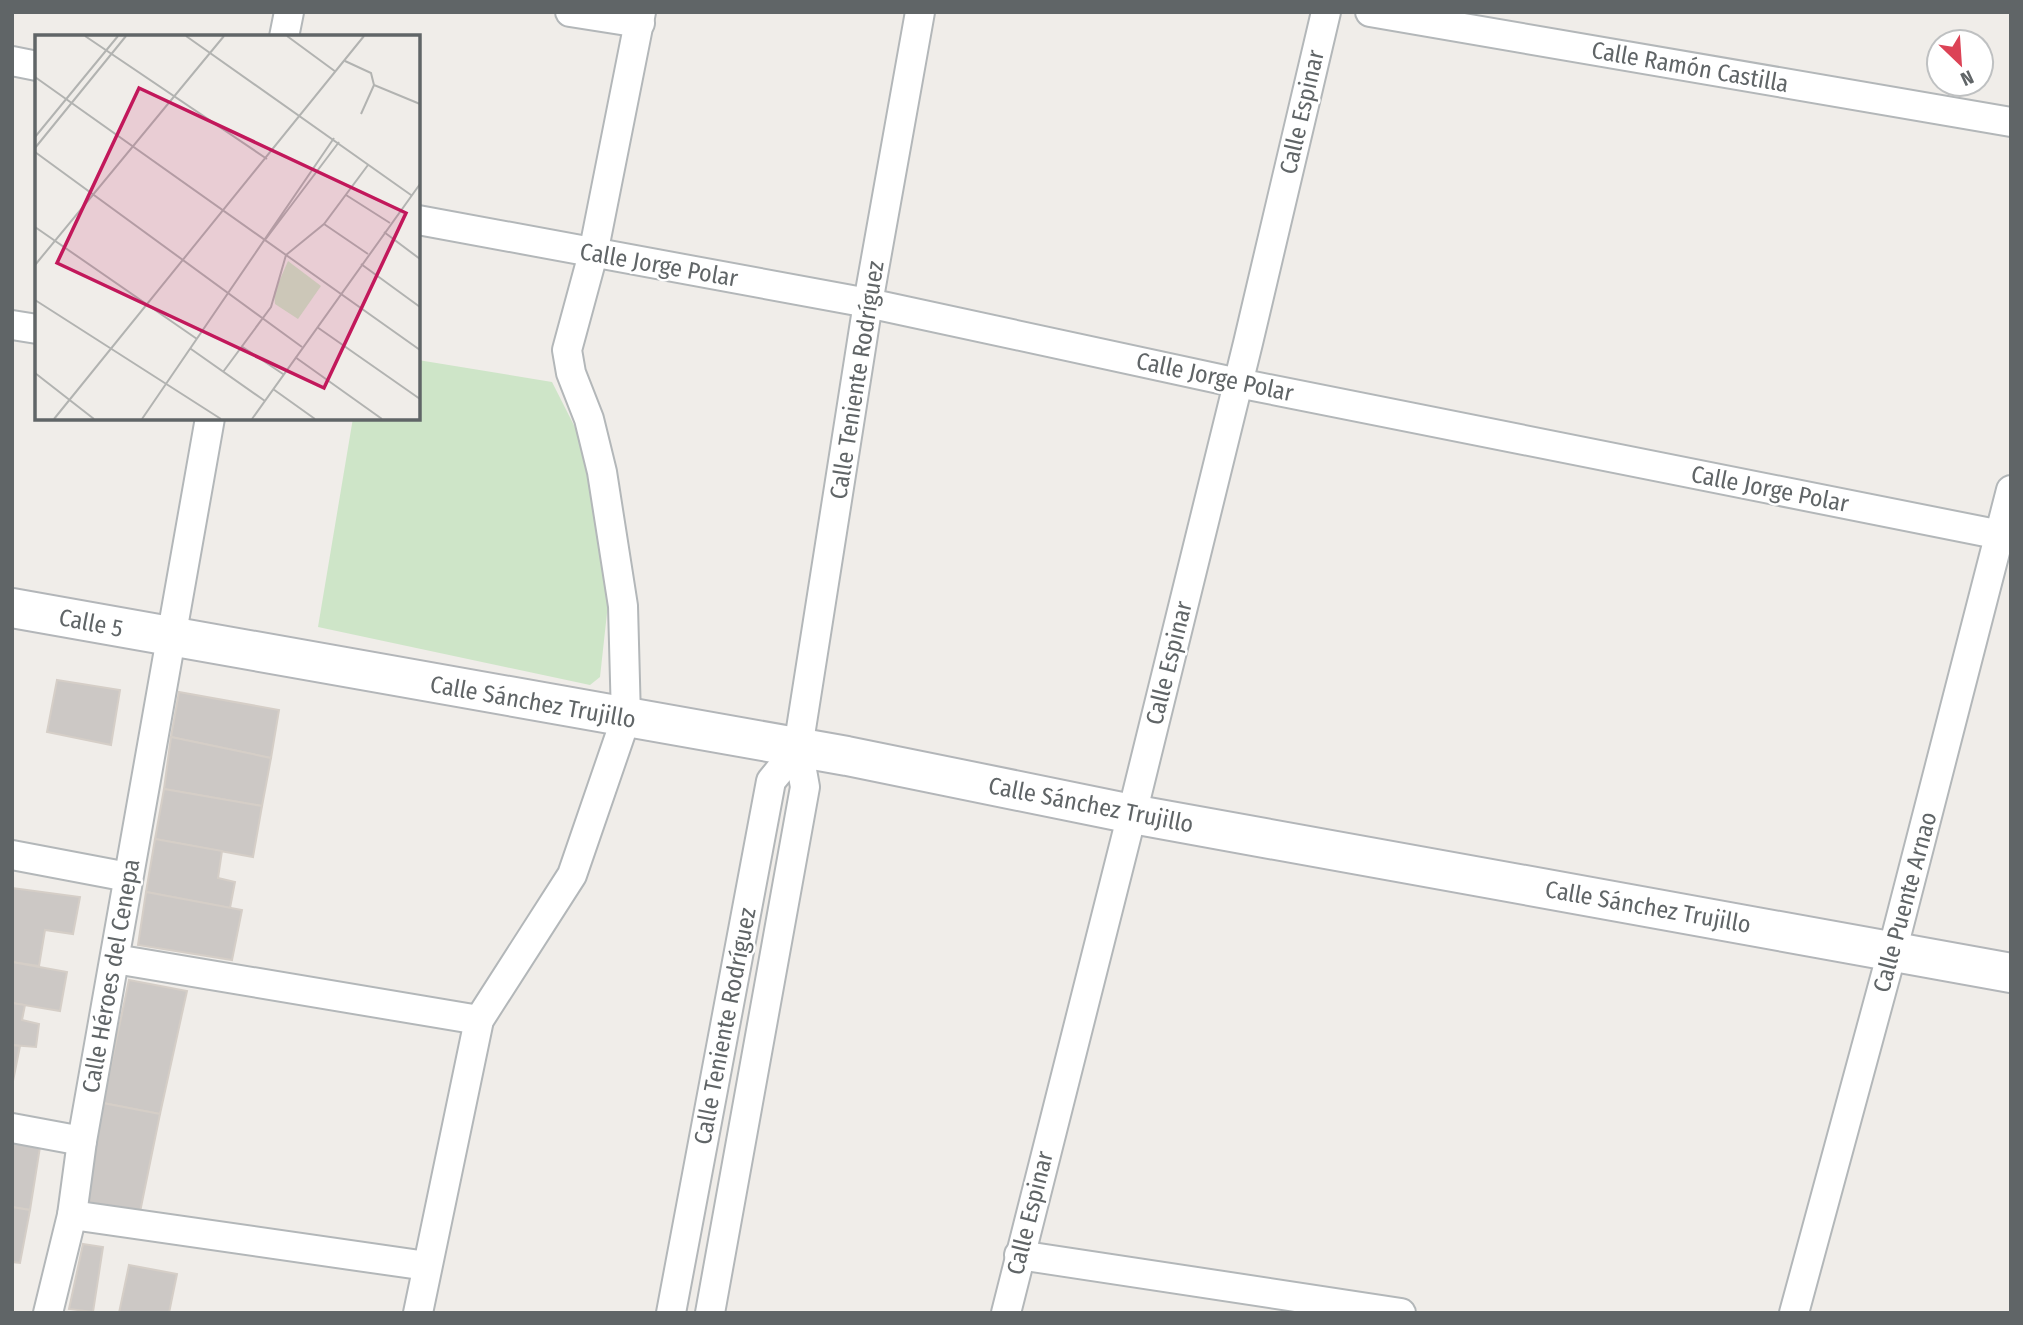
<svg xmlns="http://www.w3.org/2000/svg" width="2023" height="1325" viewBox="0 0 2023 1325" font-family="'Fira Sans Condensed',sans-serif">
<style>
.green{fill:#cee5c8}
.building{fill:#ccc8c5;stroke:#d5cec7;stroke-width:2}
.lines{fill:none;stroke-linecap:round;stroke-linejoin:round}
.street-casing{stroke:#b3b7b9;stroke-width:32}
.secondary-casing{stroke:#b3b6b9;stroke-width:42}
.street{stroke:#fff;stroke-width:28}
.secondary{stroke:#fff;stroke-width:38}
.labels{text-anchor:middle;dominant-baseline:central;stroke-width:5;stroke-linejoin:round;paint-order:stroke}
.street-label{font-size:24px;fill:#606567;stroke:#fff}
.inset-road{fill:none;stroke:#b2b3b1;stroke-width:2}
.view{fill:#c2185b;fill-opacity:0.15;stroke:#c2185b;stroke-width:3.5}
.inset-edge{fill:none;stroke:#606567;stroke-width:3.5}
</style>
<rect width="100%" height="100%" fill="#f0ede9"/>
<path class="green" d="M418,360l134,22 32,63 10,60 14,99 -8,73 -10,8 -272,-58 35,-209h65z"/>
<g class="building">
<path d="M57,680l63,10 -9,55 -64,-13z"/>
<path d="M179,692l100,18 -8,48 -100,-21z"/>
<path d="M171,737l100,21 -9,48 -98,-17z"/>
<path d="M164,789l98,17 -9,51 -98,-18z"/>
<path d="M155,839l67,12 -4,27 17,4 -5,26 -84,-16z"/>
<path d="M12,888l68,9 -7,37 -28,-4 -6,36 -27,-4z"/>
<path d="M146,892l96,18 -10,50 -94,-15z"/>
<path d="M12,962l55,10 -7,39 -48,-8z"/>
<path d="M129,980l58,11 -27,123 -57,-11z"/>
<path d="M12,1003l13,2 -3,15 17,4 -3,23 -24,-2z"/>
<path d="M12,1045l8,1 -8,40z"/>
<path d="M103,1103l57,11 -20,98 -58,-11z"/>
<path d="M12,1142l28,5 -10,63 -18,-3z"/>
<path d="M12,1207l18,3 -10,53 -8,-1z"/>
<path d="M83,1244l20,3 -10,65 -24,-3z"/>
<path d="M129,1265l48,9 -8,39h-50z"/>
</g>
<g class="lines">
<defs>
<g id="street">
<path d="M570,12l70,11"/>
<path d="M1370,12l641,110"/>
<path d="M284,37l5,-25"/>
<path d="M12,61l25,5"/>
<path d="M418,220l450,83 370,80 773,154"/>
<path d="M12,325l25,4"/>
<path d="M12,855l116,22"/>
<path d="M115,959l364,61"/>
<path d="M12,1128l70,13"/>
<path d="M72,1215l355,51"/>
<path d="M1019,1255l382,58"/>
<path d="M48,1313l24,-98 10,-74 128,-723"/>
<path d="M418,1313l61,-293 93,-145 54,-157 -3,-112 -21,-134 -13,-53 -18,-46 -4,-23 26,-96 48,-242"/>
<path d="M671,1313l100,-532 27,-33"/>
<path d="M710,1313l95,-526 -7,-39 70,-445 52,-291"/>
<path d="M1006,1313l126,-499 116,-471 78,-331"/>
<path d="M1794,1313l98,-361 119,-462"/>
</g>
<path id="secondary" d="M12,608l835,148 285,58 879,159"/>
</defs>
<use href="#street" class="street-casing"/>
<use href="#secondary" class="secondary-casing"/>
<use href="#street" class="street"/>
<use href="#secondary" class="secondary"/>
</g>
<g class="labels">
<g class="street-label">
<text transform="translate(1690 67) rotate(10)">Calle Ramón Castilla</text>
<text transform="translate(1302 112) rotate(-77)">Calle Espinar</text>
<text transform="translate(659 265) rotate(10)">Calle Jorge Polar</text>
<text transform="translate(1215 377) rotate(12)">Calle Jorge Polar</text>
<text transform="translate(857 380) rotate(-81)">Calle Teniente Rodríguez</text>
<text transform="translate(1770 489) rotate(11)">Calle Jorge Polar</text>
<text transform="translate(91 623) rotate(11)">Calle 5</text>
<text transform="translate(1169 663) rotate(-76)">Calle Espinar</text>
<text transform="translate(533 702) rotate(10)">Calle Sánchez Trujillo</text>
<text transform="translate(1091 805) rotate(11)">Calle Sánchez Trujillo</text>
<text transform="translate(1905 902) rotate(-75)">Calle Puente Arnao</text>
<text transform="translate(1648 907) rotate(10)">Calle Sánchez Trujillo</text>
<text transform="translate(111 976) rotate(-80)">Calle Héroes del Cenepa</text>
<text transform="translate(725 1026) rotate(-79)">Calle Teniente Rodríguez</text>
<text transform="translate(1030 1213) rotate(-76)">Calle Espinar</text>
</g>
</g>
<g transform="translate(35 35)">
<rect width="385" height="385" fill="#f0ede9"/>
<path d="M253,226l33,25 -23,33 -23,-15 -1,-11z" fill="#cee5c8"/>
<path class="inset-road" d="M50,1l182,123M151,1l225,159M252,1l49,36M310,26l26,12 3,12 46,19M0,42l385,273M326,79l13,-29M0,102l83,-101M0,113l91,-112M0,117l267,195M311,160l44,28M289,189l44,30M0,192l162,112M349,197l36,27M230,205l74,-98M326,229l59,43M0,230l189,-229M0,265l186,119M282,292l103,72M206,311l42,28M156,314l74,52M260,322l87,62M188,337l48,-65 15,-52 38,-31 44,-59M0,338l59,46M238,354l42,30M19,384l310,-383M107,384l192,-281M217,384l168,-235"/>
<path class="view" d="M104,53l267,125 -82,175 -267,-125z"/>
<rect width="385" height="385" class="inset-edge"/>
</g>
<rect width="2023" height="1325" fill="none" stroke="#606567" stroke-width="28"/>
<g transform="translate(1960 63) rotate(155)"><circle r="33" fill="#ffffff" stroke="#bfc1c2" stroke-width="2"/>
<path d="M0-5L12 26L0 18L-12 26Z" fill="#dc4356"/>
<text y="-10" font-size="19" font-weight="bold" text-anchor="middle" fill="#606567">N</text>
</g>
</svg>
